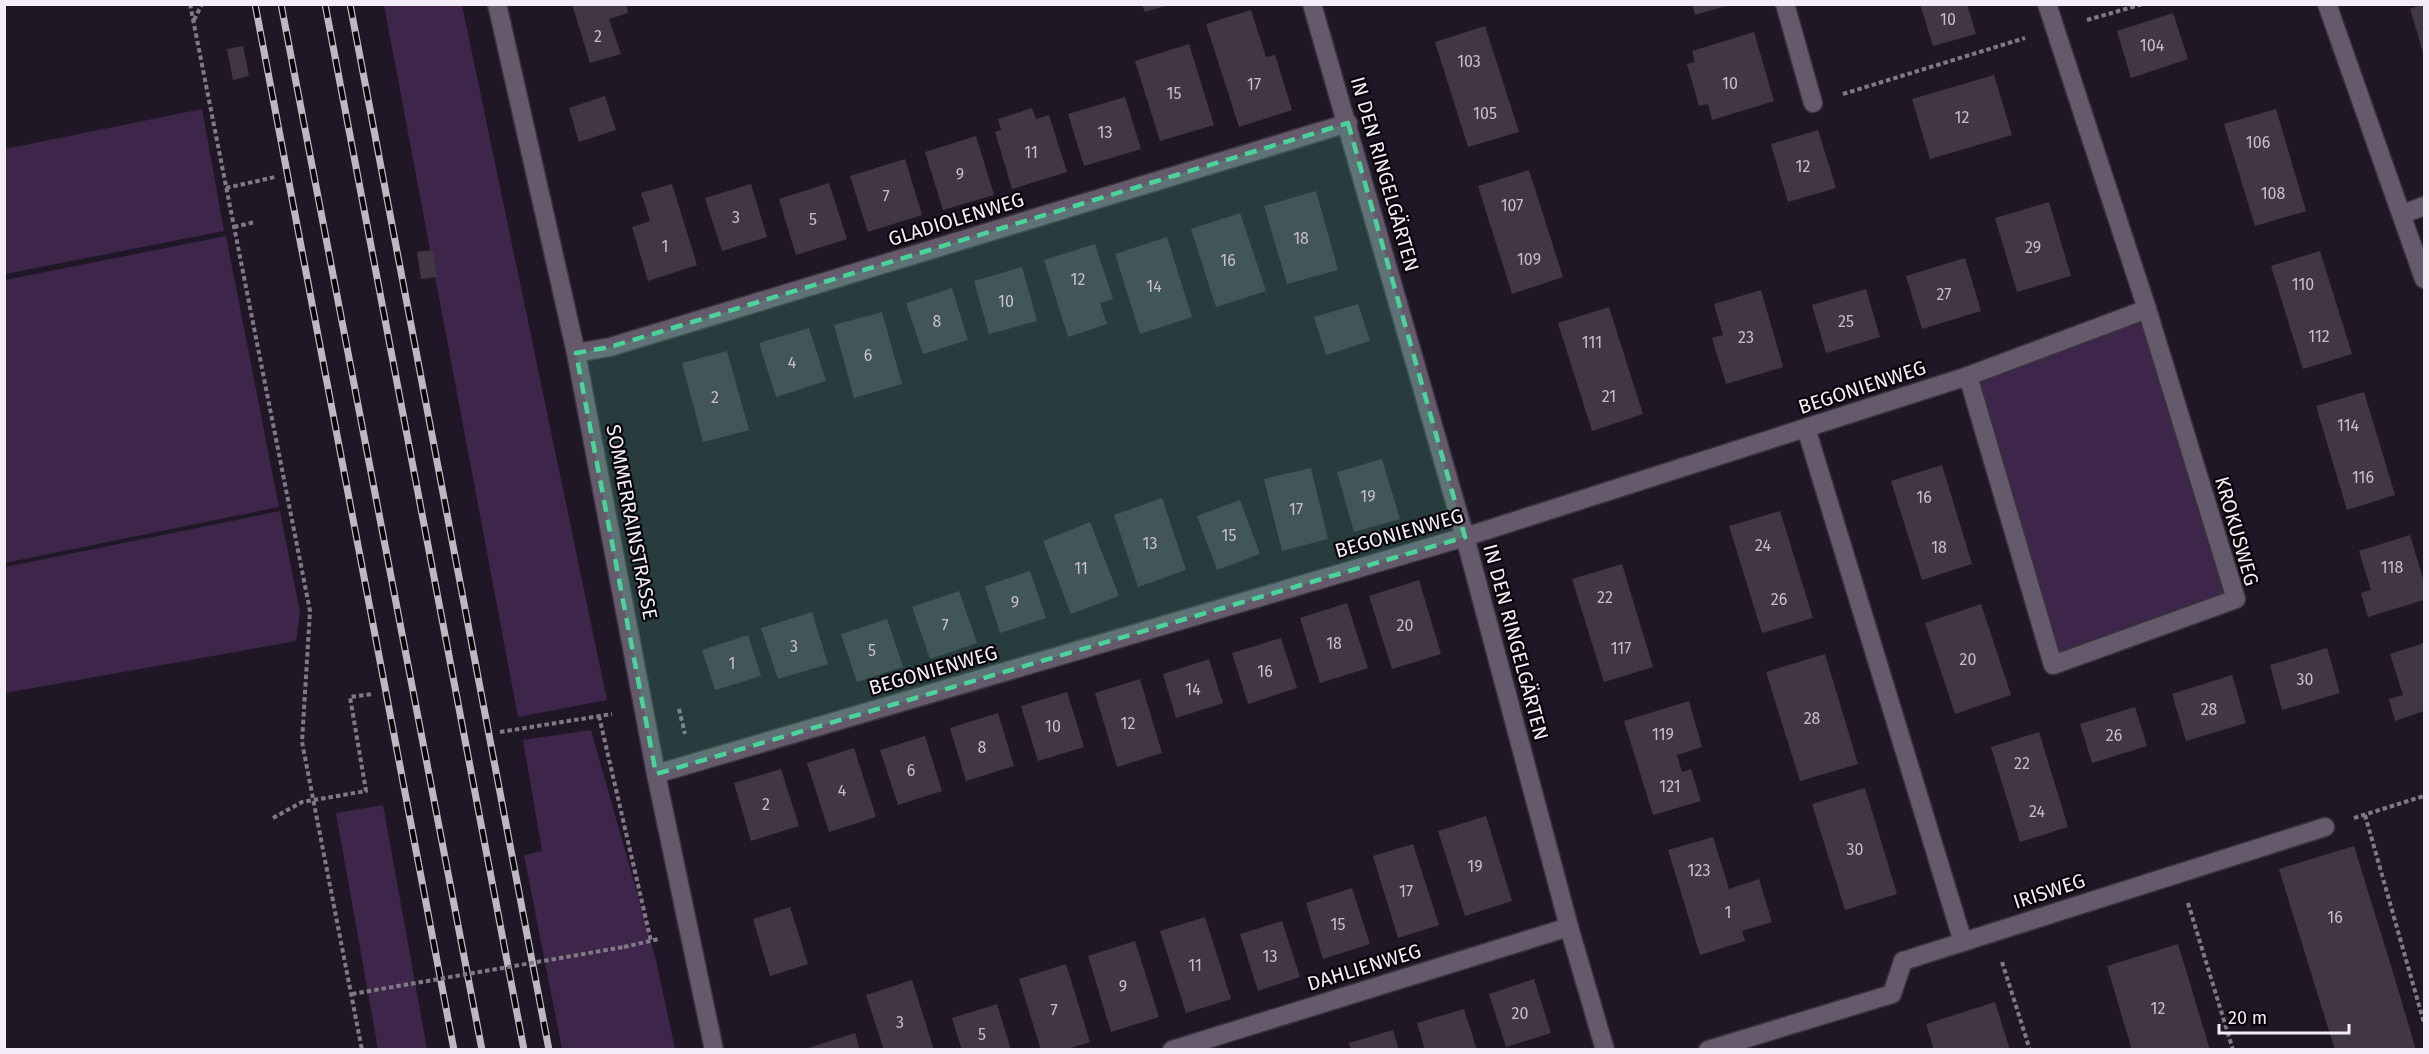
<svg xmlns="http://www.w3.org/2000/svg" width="2429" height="1054" viewBox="0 0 2429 1054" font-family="'Fira Sans',sans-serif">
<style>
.green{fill:#3d2649}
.building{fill:#403646}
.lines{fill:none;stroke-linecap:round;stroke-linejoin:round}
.service-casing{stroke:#39333d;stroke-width:21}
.minor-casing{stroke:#39333d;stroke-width:21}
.path{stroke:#817986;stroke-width:4;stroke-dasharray:4.5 3;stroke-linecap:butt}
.service{stroke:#655a6c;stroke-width:18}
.minor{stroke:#655a6c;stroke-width:18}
.rail-casing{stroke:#bfb8c3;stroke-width:7}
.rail{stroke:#08050a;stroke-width:4.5;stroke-dasharray:14;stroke-linecap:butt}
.path-bridge{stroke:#817986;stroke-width:4;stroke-dasharray:4.5 3;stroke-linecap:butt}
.marked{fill:#4ad49c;fill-opacity:0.2;stroke:#4ad49c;stroke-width:4.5;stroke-dasharray:12 8;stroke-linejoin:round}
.labels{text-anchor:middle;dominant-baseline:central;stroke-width:4.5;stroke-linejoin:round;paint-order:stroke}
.number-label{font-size:16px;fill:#c6bfcb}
.street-label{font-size:20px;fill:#f3edf7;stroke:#08050a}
</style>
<rect width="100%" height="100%" fill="#201726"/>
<g class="green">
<path d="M384,5h78l145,695 -89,17z"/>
<path d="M202,109l22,122 -219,43v-125z"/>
<path d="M226,236l53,271 -274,56v-283z"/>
<path d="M2147,309l89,290 -183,66 -85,-289z"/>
<path d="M280,511l20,101 -4,29 -291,52v-126z"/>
<path d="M591,730l65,230 19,89h-113l-38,-194 18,-4 -19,-111z"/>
<path d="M383,805l44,244h-49l-42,-236z"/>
</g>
<g class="building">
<path d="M572,4h54l2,9 -19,6 12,35 -31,9z"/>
<path d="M1142,4h26v1l-23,7z"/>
<path d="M1692,4h37v1l-34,10z"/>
<path d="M1920,4h47l9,30 -43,12z"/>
<path d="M2424,4v52l-14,-47z"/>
<path d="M1251,10l15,47 9,-2 17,55 -53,17 -33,-103z"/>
<path d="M2173,13l15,46 -57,19 -14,-47z"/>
<path d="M1485,26l34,106 -51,15 -33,-105z"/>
<path d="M1754,32l20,69 -62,19 -4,-16 -9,2 -12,-42 8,-2 -3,-11z"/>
<path d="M1189,44l25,81 -54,16 -25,-80z"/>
<path d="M243,46l6,30 -16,4 -6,-31z"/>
<path d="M1994,75l18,60 -82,24 -18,-60z"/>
<path d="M605,96l11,34 -37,12 -10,-34z"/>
<path d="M1125,97l16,52 -57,17 -16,-52z"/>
<path d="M1032,108l4,11 13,-4 18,57 -55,17 -17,-57 6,-2 -3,-11z"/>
<path d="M2276,109l30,102 -51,15 -31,-102z"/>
<path d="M1818,130l18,58 -48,14 -17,-58z"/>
<path d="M976,136l18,59 -51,15 -18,-58z"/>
<path d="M905,159l17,56 -54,17 -18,-56z"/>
<path d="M1529,170l34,107 -51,17 -34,-108z"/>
<path d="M829,183l18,56 -51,16 -17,-56z"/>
<path d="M672,184l25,81 -49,16 -16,-54 18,-6 -9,-28z"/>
<path d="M751,184l16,53 -45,14 -17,-53z"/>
<path d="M1316,191l22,79 -51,14 -23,-78z"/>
<path d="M2049,202l22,74 -54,16 -22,-74z"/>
<path d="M1240,213l26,78 -50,16 -25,-78z"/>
<path d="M1167,237l25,80 -52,17 -25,-80z"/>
<path d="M1095,244l18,55 -13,4 7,21 -39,13 -24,-77z"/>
<path d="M433,250l4,27 -16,2 -4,-27z"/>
<path d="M2320,251l32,103 -49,15 -32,-103z"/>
<path d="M1965,258l16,53 -59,18 -16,-53z"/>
<path d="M1022,267l15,54 -48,13 -15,-53z"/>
<path d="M952,288l16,52 -45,14 -17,-51z"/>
<path d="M1866,289l14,48 -54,16 -14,-48z"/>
<path d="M1761,290l22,77 -57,17 -14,-46 11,-3 -9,-31z"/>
<path d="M1358,304l12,37 -44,14 -12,-38z"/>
<path d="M1609,307l34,107 -51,17 -34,-108z"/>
<path d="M882,312l20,72 -48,14 -20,-73z"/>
<path d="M809,328l17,53 -50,16 -17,-54z"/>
<path d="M727,351l22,79 -46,12 -21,-79z"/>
<path d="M2364,392l31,103 -48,15 -31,-104z"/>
<path d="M1382,459l18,60 -46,13 -17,-60z"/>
<path d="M1942,465l30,99 -50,16 -31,-99z"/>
<path d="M1311,468l17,71 -46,12 -18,-72z"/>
<path d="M1162,498l24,72 -48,17 -24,-72z"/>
<path d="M1240,500l20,54 -43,16 -20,-54z"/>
<path d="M1780,511l33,107 -51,15 -33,-107z"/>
<path d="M1090,522l29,74 -48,18 -28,-73z"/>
<path d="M2410,535l14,47v18l-56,17 -7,-24 10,-3 -12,-39z"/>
<path d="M1622,564l31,103 -49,15 -32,-103z"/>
<path d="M1030,571l16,47 -46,15 -15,-47z"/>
<path d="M1419,580l22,74 -49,15 -23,-73z"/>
<path d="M959,591l18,52 -47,16 -18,-52z"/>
<path d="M1347,603l21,65 -48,15 -20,-65z"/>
<path d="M1981,604l30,91 -56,19 -30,-91z"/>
<path d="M812,612l16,52 -50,15 -17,-51z"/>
<path d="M887,619l16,48 -46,15 -16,-48z"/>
<path d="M748,635l13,41 -46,14 -13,-40z"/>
<path d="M1281,638l16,50 -49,16 -16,-51z"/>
<path d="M2424,643v68l-29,10 -6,-22 14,-4 -13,-41z"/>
<path d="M2327,648l13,45 -58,17 -12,-45z"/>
<path d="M1825,654l33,110 -58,17 -34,-109z"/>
<path d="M1209,659l14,44 -47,15 -13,-44z"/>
<path d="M2232,675l14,48 -60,18 -14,-47z"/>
<path d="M1140,679l22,74 -45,14 -22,-74z"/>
<path d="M1067,692l17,55 -46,14 -17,-55z"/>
<path d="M1689,701l13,46 -25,8 5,17 9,-3 10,32 -48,14 -29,-94z"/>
<path d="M2135,707l12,39 -55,17 -12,-39z"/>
<path d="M998,713l16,53 -48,15 -16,-53z"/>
<path d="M2039,732l29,95 -48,15 -29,-95z"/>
<path d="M925,736l17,55 -44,14 -18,-55z"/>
<path d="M854,748l22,69 -47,15 -22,-69z"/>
<path d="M781,769l18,57 -48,15 -17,-58z"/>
<path d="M1865,788l32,106 -52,16 -33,-106z"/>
<path d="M1486,816l26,85 -47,15 -27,-85z"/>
<path d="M1713,837l16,52 30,-10 13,43 -30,9 3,10 -45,14 -32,-105z"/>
<path d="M1413,844l26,81 -41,13 -25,-82z"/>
<path d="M2354,846l37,120 25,84h-81l-19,-61 -37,-120z"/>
<path d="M1352,888l18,56 -47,15 -17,-56z"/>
<path d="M790,907l18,57 -38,12 -17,-57z"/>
<path d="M1205,917l26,82 -45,14 -26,-82z"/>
<path d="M1282,921l18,56 -42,14 -18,-57z"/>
<path d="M1135,941l24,76 -48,15 -23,-76z"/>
<path d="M2178,944l32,106h-78l-25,-84z"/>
<path d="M1066,964l24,78 -26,8h-23l-22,-71z"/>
<path d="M1534,979l17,54 -45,14 -17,-53z"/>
<path d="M912,980l22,70h-50l-18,-55z"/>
<path d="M1995,1002l15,48h-76l-8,-26z"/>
<path d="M997,1004l14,46h-49l-10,-32z"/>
<path d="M1464,1009l13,41h-52l-8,-27z"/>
<path d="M1393,1030l6,20h-48l-2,-7z"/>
<path d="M855,1033l5,17h-55v-1z"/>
</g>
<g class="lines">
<defs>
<g id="service">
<path d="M1806,428l157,514"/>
<path d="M1903,961l422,-134"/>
</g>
<g id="minor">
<path d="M497,4l79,349 80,421 58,276"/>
<path d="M1312,4l153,533 104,390 36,123"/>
<path d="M1785,4l28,99"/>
<path d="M2327,4l97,275"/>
<path d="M2403,214l21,-8"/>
<path d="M576,353l34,-6 738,-224"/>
<path d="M1968,376l85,289 183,-66 -89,-290 -100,-305"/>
<path d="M656,774l809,-237 503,-161 179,-67"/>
<path d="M1172,1050l397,-123"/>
<path d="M1708,1050l184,-56 11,-33"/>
</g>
</defs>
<use href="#service" class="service-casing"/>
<use href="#minor" class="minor-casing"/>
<g class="path">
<path d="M190,4l120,607 -8,131 60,308"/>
<path d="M194,20l8,-16"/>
<path d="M2087,20l56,-16"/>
<path d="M1843,94l182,-56"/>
<path d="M226,188l49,-11"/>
<path d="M234,227l21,-5"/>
<path d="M679,709l6,25"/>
<path d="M599,716l52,225"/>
<path d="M500,732l112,-18"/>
<path d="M2365,815l59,208"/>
<path d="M273,818l29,-16 64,-11 -16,-94 23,-3"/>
<path d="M2354,818l70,-22"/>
<path d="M2188,903l45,147"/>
<path d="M624,947l35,-8"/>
<path d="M2002,962l28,88"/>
</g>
<use href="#service" class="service"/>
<use href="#minor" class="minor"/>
<defs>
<g id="rail">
<path d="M255,4l199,1046"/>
<path d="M281,4l201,1046"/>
<path d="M325,4l199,1046"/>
<path d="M350,4l199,1046"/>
</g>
</defs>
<use href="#rail" class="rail-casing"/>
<use href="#rail" class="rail"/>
<path class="path-bridge" d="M352,994l272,-47"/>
</g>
<path class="marked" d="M1348,123l117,414 -809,237 -80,-421 34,-6z"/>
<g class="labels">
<g class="number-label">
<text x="1948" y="19">10</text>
<text x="598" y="36">2</text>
<text x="2152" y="45">104</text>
<text x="1469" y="61">103</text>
<text x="1730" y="83">10</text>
<text x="1254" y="84">17</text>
<text x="1174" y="93">15</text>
<text x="1485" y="113">105</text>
<text x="1962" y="117">12</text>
<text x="1105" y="132">13</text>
<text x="2258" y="142">106</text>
<text x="1031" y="152">11</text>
<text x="1803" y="166">12</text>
<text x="960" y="174">9</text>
<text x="2273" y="193">108</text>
<text x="886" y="196">7</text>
<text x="1512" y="205">107</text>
<text x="736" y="217">3</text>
<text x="813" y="219">5</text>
<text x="1301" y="238">18</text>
<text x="665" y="246">1</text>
<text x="2033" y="247">29</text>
<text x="1529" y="259">109</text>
<text x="1228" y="260">16</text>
<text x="1078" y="279">12</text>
<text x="2303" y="284">110</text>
<text x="1154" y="286">14</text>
<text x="1944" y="294">27</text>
<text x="1006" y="301">10</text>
<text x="937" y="321">8</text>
<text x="1846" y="321">25</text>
<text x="2319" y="336">112</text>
<text x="1746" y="337">23</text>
<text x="1592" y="342">111</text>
<text x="868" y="355">6</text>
<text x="792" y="362">4</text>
<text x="1609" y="396">21</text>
<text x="715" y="397">2</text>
<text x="2348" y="425">114</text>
<text x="2363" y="477">116</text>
<text x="1368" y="496">19</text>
<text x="1924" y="497">16</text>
<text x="1296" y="509">17</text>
<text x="1229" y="535">15</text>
<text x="1150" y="543">13</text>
<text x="1763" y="545">24</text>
<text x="1939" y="547">18</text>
<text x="2392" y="567">118</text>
<text x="1081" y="568">11</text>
<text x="1605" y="597">22</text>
<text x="1779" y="599">26</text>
<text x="1015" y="602">9</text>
<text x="945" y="625">7</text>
<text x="1405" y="625">20</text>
<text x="1334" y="643">18</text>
<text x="794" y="646">3</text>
<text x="1621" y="648">117</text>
<text x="872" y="650">5</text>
<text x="1968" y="659">20</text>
<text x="732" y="663">1</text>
<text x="1265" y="671">16</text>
<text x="2305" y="679">30</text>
<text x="1193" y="689">14</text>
<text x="2209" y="709">28</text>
<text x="1812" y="718">28</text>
<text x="1128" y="723">12</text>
<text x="1053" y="726">10</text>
<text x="1663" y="734">119</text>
<text x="2114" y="735">26</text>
<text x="982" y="747">8</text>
<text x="2022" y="763">22</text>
<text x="911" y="770">6</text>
<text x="1670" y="786">121</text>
<text x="842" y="790">4</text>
<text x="766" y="804">2</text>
<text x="2037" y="811">24</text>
<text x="1855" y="849">30</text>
<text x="1475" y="866">19</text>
<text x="1699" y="870">123</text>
<text x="1406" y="891">17</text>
<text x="1728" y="912">1</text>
<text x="2335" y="917">16</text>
<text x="1338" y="924">15</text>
<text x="1270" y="956">13</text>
<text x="1195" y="965">11</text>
<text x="1123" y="986">9</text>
<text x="2158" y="1008">12</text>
<text x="1054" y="1010">7</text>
<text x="1520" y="1013">20</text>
<text x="900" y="1022">3</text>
<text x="982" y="1034">5</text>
</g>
<g class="street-label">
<text transform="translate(1385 174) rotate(74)">IN DEN RINGELGÄRTEN</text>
<text transform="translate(956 219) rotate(-17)">GLADIOLENWEG</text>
<text transform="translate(1862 387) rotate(-18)">BEGONIENWEG</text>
<text transform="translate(632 522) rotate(79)">SOMMERRAINSTRASSE</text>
<text transform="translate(2237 531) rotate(74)">KROKUSWEG</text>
<text transform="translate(1399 533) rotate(-16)">BEGONIENWEG</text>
<text transform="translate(1516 642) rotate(75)">IN DEN RINGELGÄRTEN</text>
<text transform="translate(933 670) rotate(-16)">BEGONIENWEG</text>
<text transform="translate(2049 891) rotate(-18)">IRISWEG</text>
<text transform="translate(1364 967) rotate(-17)">DAHLIENWEG</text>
</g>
</g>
<rect width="2429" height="1054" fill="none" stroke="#f3edf7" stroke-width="12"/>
<path d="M2219 1024v9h130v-9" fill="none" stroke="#f3edf7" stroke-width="3"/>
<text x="2228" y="1024" font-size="18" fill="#f3edf7" stroke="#08050a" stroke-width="4.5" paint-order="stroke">20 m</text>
</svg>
